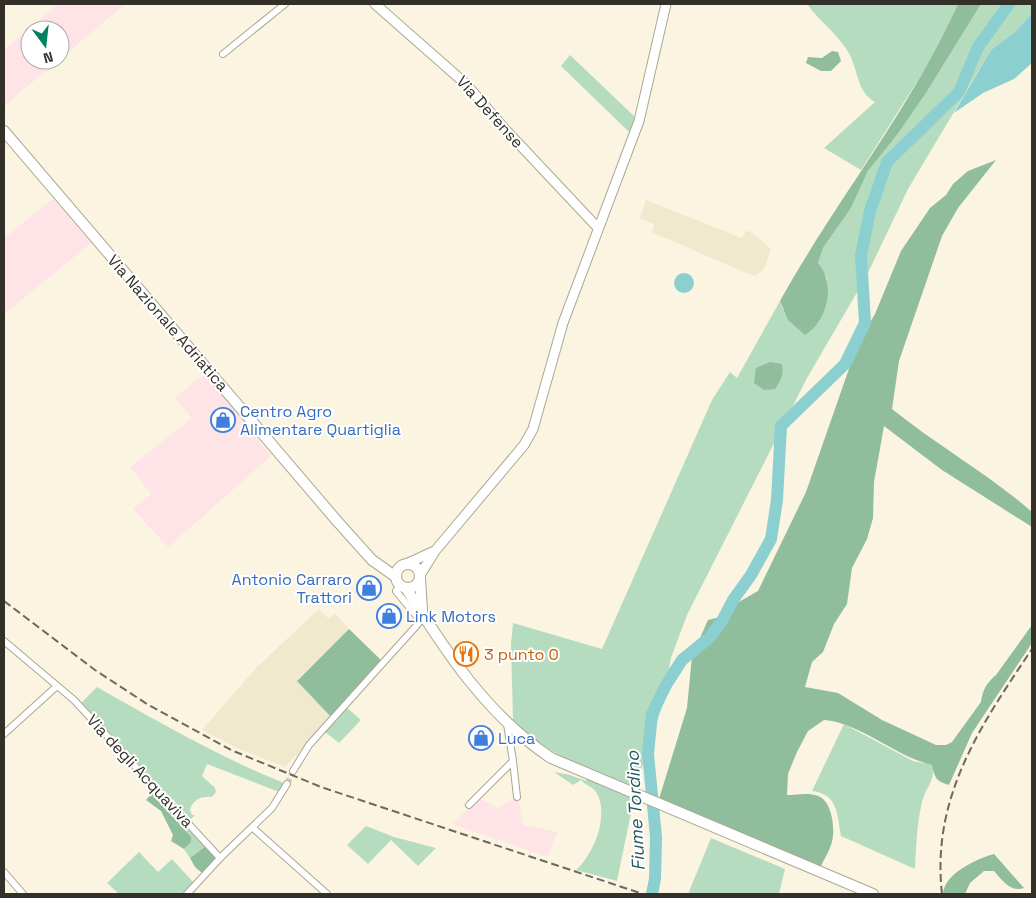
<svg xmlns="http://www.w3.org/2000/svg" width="1036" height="898" viewBox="0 0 1036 898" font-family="'Space Grotesk',sans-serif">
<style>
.commercial{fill:#fee3e7}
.built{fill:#f1e9ce}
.green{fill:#b6dcc0}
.forest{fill:#90bd9c}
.water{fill:#8ccfd0}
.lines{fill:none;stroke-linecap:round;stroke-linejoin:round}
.river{stroke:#8ccfd0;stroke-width:12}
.street-tunnel{stroke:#d3cdbc;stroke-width:6;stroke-dasharray:6 3;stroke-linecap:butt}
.street-casing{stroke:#aca795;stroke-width:8}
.secondary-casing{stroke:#aca795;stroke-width:11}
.primary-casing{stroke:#aca795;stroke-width:12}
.street{stroke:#fff;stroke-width:6}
.secondary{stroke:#fff;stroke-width:9}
.primary{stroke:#fff;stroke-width:10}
.rail{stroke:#6d695e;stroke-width:2;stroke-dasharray:8 4;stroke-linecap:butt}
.labels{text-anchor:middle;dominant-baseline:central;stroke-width:4;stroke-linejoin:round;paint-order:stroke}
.street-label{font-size:16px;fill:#333029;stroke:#fff}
.shop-label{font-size:16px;fill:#366cbe;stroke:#fff;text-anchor:start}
.food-label{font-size:16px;fill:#c56008;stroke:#fff;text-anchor:start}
.water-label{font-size:18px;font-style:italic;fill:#245c5d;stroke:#fff}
</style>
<rect width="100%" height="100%" fill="#fbf4e1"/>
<g class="commercial">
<path d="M58,4h67l-65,55v-29h-30v30h28l-54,46v-56z"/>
<path d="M53,199l38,44 -87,71v-76z"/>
<path d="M204,374l67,82 -103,91 -35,-38 18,-15 -21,-27 62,-49 -17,-20z"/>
<path d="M518,797l5,28 34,7 -10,25 -94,-33 26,-26 19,10z"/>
</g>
<g class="built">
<path d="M646,200l96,38 4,-8 11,6 14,13 -7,20 -9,7 -9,-3 -94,-41 2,-8 -14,-6z"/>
<path d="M319,609l10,10 6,-6 14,16 -52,51 35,38 -47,49 -46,-18 -37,-19 56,-64z"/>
</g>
<g class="green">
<path d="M807,4h151l-19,43 -78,123 -37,-22 51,-46c-17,-9 -17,-30 -25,-47 -11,-20 -30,-33 -43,-51z"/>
<path d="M981,4h51v9l-17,19 -24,18 -83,139 -42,88 -59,101 -120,237 -16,43 -9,49 -24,72 -21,102 -41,-11c18,-16 34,-56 20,-78 -3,-5 -11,-7 -15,-12l-8,5 -19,-13 16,3 16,6 4,-11c-29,-12 -55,-27 -77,-50l-2,-76 2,-21 89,26 110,-249 18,-28 7,6 43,-77 3,9 43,-5 1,-27 -9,-15 5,-15 28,-40 17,-37 29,-36 29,-42z"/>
<path d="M570,55l66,63 -7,14 -68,-66z"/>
<path d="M97,687c62,35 122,70 187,96l-5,9 -72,-28 -5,12 13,12 1,4 -4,5c-10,-1 -19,2 -22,13l2,5h3l-4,4 -110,-116z"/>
<path d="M347,708l14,12 -22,23 -14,-11z"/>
<path d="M844,724l69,37 20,4c2,17 -7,21 -11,37 -5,21 -6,45 -7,67l-74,-33c-4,-22 -3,-42 -29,-45z"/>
<path d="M160,797l46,49 -16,12 -6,-9 7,-7c-9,-16 -25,-28 -31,-45z"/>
<path d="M366,826l28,11 42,11 -18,18 -27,-26 -23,24 -21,-19z"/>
<path d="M711,838l74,31 -6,25h-91z"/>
<path d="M139,852l19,20 14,-13 22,24 -10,11h-65l-12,-11z"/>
</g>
<g class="forest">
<path d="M958,4h23l-55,89 -29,42 -29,36 -17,37 -28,40 -5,15c18,20 10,58 -13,72l-17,-15 -8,-19c56,-101 131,-192 178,-297z"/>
<path d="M832,51l6,1 3,9 -10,10h-10l-15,-8 2,-6 14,1z"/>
<path d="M996,160l-38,48 -16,28 -43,125 -7,48c46,37 95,64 140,103v15l-90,-57 -58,-44 -10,56 -1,36 -6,21 -15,29 -5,36 -13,20 -11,28 -11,10 -7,25 33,6 44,27 54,25h10l6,-3 29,-40c1,-11 6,-20 15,-27l36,-50v18l-60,90 -23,52c-13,-4 -14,-7 -17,-20 -38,-9 -71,-42 -108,-45l-16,11 -11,21 -9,22 -1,21c10,0 21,-3 31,1 15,5 18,37 13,49 -2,7 -7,14 -10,21l-162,-67 28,-91 5,-52 16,-36 24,-6 5,-11 21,-12 48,-99 52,-149 17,-29 26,-63 29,-43 16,-13 7,-11 15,-13z"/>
<path d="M770,362l12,2c2,11 -1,16 -7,25l-11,1 -10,-7 2,-15z"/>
<path d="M349,629l33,32 -50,57 -35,-37z"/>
<path d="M154,791l13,20 24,26v5l-7,7 -13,-8 2,-6 -12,-24 -15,-11z"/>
<path d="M206,846l10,12 -14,15 -7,-6 -5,-9z"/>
<path d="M994,854l30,34c-13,5 -22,-8 -30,-17h-10l-14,12 -5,11h-22c1,-20 33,-35 51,-40z"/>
</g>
<g class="water">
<path d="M1032,13v50l-18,16 -31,14 -29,20 37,-63 24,-18z"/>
<circle cx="684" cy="283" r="10"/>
</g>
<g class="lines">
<path class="river" d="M652,894l3,-15 1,-42 -8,-83 4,-40 14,-29 16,-25 27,-22 13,-17 11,-21 18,-25 20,-36 6,-39 4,-74 64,-62 20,-41 -4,-68 9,-44 17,-49 72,-70 19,-45 31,-43"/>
<path class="street-tunnel" d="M287,784l6,-13"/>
<defs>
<g id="street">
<path d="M223,54l62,-50"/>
<path d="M4,641l70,59 146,158"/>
<path d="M4,734l53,-48"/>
<path d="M513,761l4,36"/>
<path d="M293,771l16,-26 109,-121v-6l-22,-27 4,-6"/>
<path d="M469,805l44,-44 -6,-37"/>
<path d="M253,828l74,66"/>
<path d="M4,872l19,22"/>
<path d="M187,894l35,-38 50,-48 15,-24"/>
</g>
<g id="secondary">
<path d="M375,4l92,81 37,43 94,100"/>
<path d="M406,564l26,-12"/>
<path d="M420,575l15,-24 89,-106 9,-16 30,-106 76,-202 27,-117"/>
</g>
<g id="primary">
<path d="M4,131l333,390 35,39 24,17"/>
<circle cx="408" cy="576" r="12"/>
<path d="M420,578l2,32"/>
<path d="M406,588c39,63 82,128 145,170l322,136"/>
</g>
</defs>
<use href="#street" class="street-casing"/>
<use href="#secondary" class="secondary-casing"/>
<use href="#primary" class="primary-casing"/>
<use href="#street" class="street"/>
<use href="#secondary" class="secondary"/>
<use href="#primary" class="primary"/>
<g class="rail">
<path d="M4,601l91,69 52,34 84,46 90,37 322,107"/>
<path d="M942,894c-11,-97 39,-169 90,-245"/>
</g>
</g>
<defs>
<symbol id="shop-ring" viewBox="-11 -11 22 22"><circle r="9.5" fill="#fff" stroke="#3f7fe0" stroke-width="1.5"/><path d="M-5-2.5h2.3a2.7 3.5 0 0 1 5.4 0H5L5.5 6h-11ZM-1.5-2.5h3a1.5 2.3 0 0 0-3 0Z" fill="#3f7fe0"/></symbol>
<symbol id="restaurant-ring" viewBox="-11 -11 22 22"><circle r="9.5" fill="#fff" stroke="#e8710a" stroke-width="1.5"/><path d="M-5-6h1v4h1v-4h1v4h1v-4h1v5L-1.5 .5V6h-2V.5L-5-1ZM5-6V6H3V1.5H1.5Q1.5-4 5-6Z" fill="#e8710a"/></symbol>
</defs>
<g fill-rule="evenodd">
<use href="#shop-ring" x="209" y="406" width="28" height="28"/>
<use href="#shop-ring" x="355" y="574" width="28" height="28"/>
<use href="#shop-ring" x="375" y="602" width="28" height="28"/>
<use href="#restaurant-ring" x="452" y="640" width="28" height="28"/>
<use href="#shop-ring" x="467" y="724" width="28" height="28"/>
</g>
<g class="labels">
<g class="street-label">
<text transform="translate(490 112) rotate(48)">Via Defense</text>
<text transform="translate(168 323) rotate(49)">Via Nazionale Adriatica</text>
<text transform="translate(140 771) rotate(47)">Via degli Acquaviva</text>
</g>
<g class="shop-label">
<text x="240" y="411">Centro Agro<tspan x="240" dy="18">Alimentare Quartiglia</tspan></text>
<text x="352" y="579" text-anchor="end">Antonio Carraro<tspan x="352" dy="18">Trattori</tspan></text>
<text x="406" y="616">Link Motors</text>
<text x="498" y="738">Luca</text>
</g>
<g class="food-label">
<text x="484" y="654">3 punto 0</text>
</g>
<g class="water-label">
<text transform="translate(635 811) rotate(-93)">Fiume Tordino</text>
</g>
</g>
<rect width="1036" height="898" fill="none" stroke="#333029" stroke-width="10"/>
<g transform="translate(45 45) rotate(165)"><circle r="24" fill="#ffffff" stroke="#adaca9"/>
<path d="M0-4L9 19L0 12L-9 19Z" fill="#008161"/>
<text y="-8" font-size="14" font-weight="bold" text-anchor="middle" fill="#333029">N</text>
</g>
</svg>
